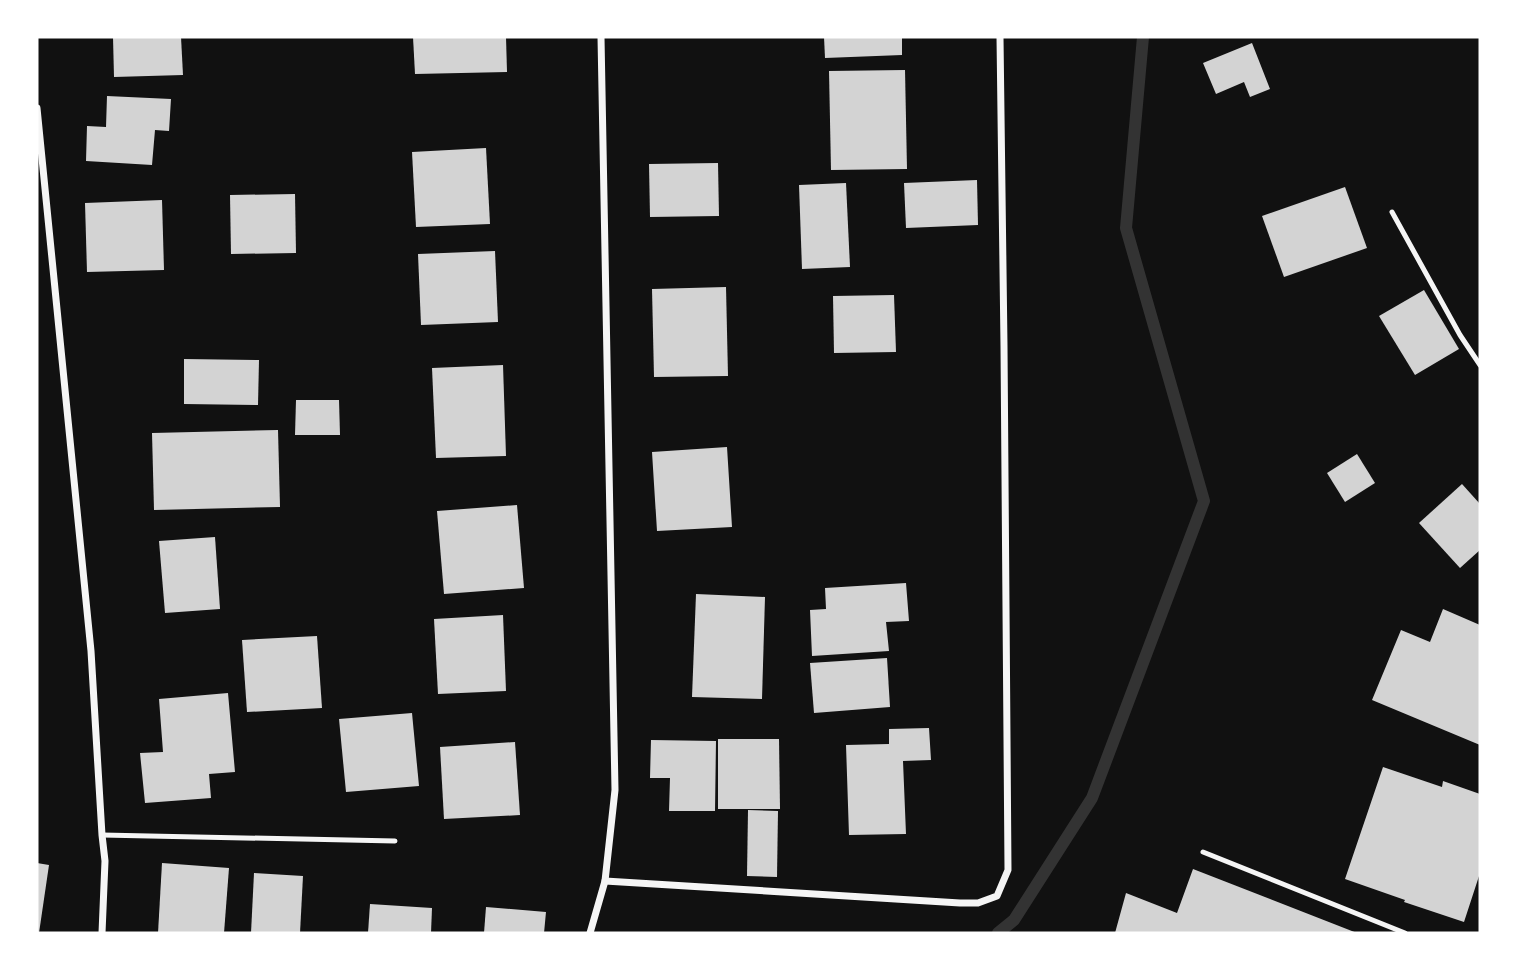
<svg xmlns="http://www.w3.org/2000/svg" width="1517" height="970" viewBox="0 0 1517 970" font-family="Georgia,serif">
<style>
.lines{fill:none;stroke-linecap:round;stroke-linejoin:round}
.stream{stroke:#333;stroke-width:12}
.building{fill:#d3d3d3}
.service{stroke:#f5f5f5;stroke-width:5}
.minor{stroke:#f5f5f5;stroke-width:7}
</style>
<rect width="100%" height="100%" fill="#111"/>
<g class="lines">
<path class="stream" d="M998,933l16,-13 78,-122 112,-297 -78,-273 17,-191"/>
</g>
<g class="building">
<path d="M113,37h68l2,38 -69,2z"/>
<path d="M413,37h93l1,35 -92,2z"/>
<path d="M824,37h78v18l-77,3z"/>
<path d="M1252,43l18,46 -20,8 -6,-15 -28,12 -13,-31z"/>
<path d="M905,70l2,99 -76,1 -2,-99z"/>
<path d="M107,96l64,3 -2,32 -14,-1 -3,35 -66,-4 1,-35 19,1z"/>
<path d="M486,148l4,76 -74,3 -4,-75z"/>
<path d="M718,163l1,53 -69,1 -1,-53z"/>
<path d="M977,180l1,45 -72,3 -2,-45z"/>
<path d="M846,183l4,84 -48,2 -3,-84z"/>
<path d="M1345,187l22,61 -83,29 -22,-61z"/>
<path d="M295,194l1,59 -65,1 -1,-59z"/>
<path d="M162,200l2,70 -77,2 -2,-69z"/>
<path d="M495,251l3,71 -77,3 -3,-71z"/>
<path d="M726,287l2,89 -74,1 -2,-88z"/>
<path d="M1424,290l35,59 -44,26 -36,-59z"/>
<path d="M894,295l2,57 -62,1 -1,-57z"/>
<path d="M184,359l75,1 -1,45 -74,-1z"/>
<path d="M503,365l3,91 -70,2 -4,-90z"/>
<path d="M296,400h43l1,35h-45z"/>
<path d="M278,430l2,77 -126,3 -2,-77z"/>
<path d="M727,447l5,80 -75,4 -5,-79z"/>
<path d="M1357,454l18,29 -30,19 -18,-29z"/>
<path d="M1462,484l18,20v46l-20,18 -41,-45z"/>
<path d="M517,505l7,83 -80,6 -7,-83z"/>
<path d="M215,537l5,72 -55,4 -6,-72z"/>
<path d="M906,583l3,38 -23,1 3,29 -77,5 -2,-46 16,-1 -1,-21z"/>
<path d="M696,594l69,3 -3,102 -70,-2z"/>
<path d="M1443,609l37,16v120l-108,-45 29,-70 29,12z"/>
<path d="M503,615l3,76 -68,3 -4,-75z"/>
<path d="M317,636l5,72 -75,4 -5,-72z"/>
<path d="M887,658l3,49 -76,6 -4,-50z"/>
<path d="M228,693l7,79 -26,2 2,24 -66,5 -5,-50 23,-1 -4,-53z"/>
<path d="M412,713l7,73 -73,6 -7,-73z"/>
<path d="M929,728l2,32 -28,1 3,73 -57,1 -3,-90 43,-1v-15z"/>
<path d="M718,739h61l1,70h-62z"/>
<path d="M651,740l65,1 -1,70h-46l1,-33h-20z"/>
<path d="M515,742l5,73 -76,4 -4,-72z"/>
<path d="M1383,767l59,20 1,-6 37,13v79l-16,49 -60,-20 1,-2 -60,-21z"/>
<path d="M748,810l30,1 -1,66 -30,-1z"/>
<path d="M37,863l12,2 -10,68h-2z"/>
<path d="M162,863l67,5 -5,65h-66z"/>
<path d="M1193,869l164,64h-242l11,-40 51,20z"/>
<path d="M254,873l49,3 -3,57h-49z"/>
<path d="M370,904l62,4 -1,25h-63z"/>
<path d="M486,907l60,5 -2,21h-60z"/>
</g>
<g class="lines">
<g class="service">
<path d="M1392,212l68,123 20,30"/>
<path d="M102,835l293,6"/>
<path d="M1203,852l202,81"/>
</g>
<g class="minor">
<path d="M37,108l54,543 11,184 3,26 -3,72"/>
<path d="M605,881l355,22h18l19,-7 11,-26 -4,-524 -4,-309"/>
<path d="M590,933l15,-52 10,-91 -14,-753"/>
</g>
</g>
<rect width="1517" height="970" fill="none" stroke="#ffffff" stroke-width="77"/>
</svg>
